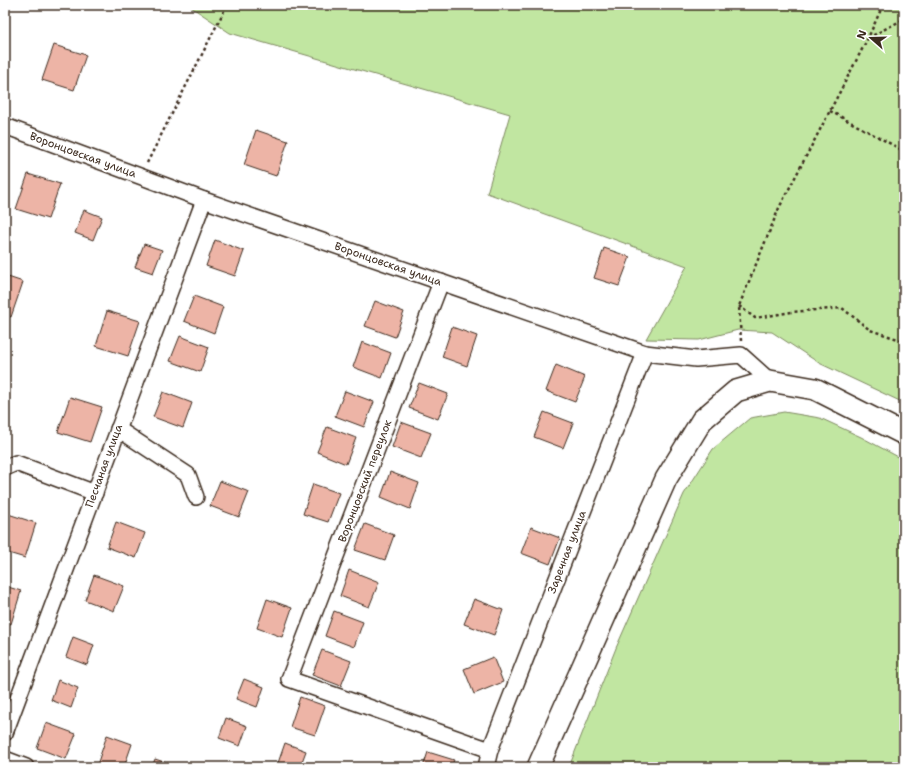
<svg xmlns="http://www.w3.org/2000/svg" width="909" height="772" viewBox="0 0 909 772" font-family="'Shantell Sans',sans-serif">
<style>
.green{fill:#c1e6a1;stroke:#7e8860}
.building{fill:#edb4a6;stroke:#3b2a1e}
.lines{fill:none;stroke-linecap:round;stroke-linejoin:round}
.minor-casing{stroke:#3b2a1e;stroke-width:18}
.secondary-casing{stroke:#3b2a1e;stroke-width:24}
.path{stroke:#3b2a1e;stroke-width:2.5;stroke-dasharray:3 3;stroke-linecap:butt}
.minor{stroke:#fff;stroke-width:15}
.secondary{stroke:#fff;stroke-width:21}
.labels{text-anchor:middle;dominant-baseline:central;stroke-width:4;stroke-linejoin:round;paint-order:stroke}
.street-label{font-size:11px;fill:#3b2a1e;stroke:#fff}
</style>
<rect width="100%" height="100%" fill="#fff"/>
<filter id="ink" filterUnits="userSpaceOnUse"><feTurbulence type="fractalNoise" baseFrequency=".025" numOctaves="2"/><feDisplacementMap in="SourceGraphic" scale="8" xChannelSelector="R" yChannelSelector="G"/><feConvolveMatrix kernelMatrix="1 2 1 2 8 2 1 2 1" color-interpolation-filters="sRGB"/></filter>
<g filter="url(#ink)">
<g class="green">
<path d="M188,5h716v398l-85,-40 -47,-31 -34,-2 -39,10 -53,-1 41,-73 -200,-73 23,-79 -280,-81z"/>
<path d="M784,412l36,6 41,19 43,23v307h-335l47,-119 68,-154 29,-45 37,-31z"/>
</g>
<g class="building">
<path d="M54,45l32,10 -12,35 -32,-10z"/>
<path d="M256,130l32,11 -12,35 -32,-11z"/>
<path d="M28,174l32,10 -12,35 -32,-10z"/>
<path d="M84,210l18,7 -9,23 -18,-7z"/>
<path d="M215,240l29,11 -9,25 -29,-10z"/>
<path d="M144,244l18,6 -9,23 -18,-6z"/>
<path d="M604,248l26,9 -11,29 -25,-8z"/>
<path d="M5,276l18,6 -12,35 -6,-2z"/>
<path d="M194,296l29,11 -9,26 -30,-12z"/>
<path d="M375,301l29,11 -9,25 -30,-11z"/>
<path d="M107,311l33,10 -12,35 -32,-10z"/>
<path d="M452,327l25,9 -10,30 -25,-9z"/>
<path d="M180,336l29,11 -9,25 -30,-11z"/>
<path d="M362,342l29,11 -9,25 -29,-11z"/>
<path d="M556,365l29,12 -10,25 -29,-11z"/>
<path d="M419,383l29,11 -10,25 -29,-11z"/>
<path d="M345,391l29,11 -10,25 -29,-11z"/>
<path d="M163,392l29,11 -9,25 -30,-11z"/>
<path d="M70,397l32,10 -12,35 -32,-10z"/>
<path d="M544,412l29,11 -10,25 -29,-11z"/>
<path d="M401,422l30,11 -10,25 -29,-11z"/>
<path d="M327,427l29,11 -10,26 -29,-12z"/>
<path d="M390,472l29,11 -9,26 -29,-12z"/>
<path d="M220,481l29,11 -10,25 -29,-11z"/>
<path d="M313,484l26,9 -11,29 -25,-8z"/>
<path d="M5,513l31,10 -11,35 -20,-6z"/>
<path d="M116,522l29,11 -9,25 -29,-11z"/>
<path d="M365,524l29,11 -9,25 -30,-10z"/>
<path d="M531,527l29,11 -10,26 -29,-11z"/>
<path d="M349,570l30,12 -10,25 -29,-11z"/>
<path d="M94,575l30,11 -10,25 -29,-11z"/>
<path d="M5,586l16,5 -10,33 -6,-2z"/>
<path d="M267,599l25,9 -10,29 -25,-9z"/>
<path d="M474,599l29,11 -9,25 -30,-11z"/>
<path d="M334,611l29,11 -9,25 -29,-11z"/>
<path d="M73,637l21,8 -7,20 -21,-8z"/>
<path d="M322,650l29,11 -10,25 -29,-11z"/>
<path d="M493,657l10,25 -29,12 -10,-25z"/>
<path d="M244,679l20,8 -7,20 -21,-8z"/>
<path d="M58,680l20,8 -7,20 -20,-8z"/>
<path d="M300,697l25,9 -10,29 -25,-8z"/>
<path d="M226,718l21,8 -7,20 -21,-8z"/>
<path d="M46,723l30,11 -10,25 -29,-11z"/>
<path d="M107,735l25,9 -8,23h-20l-7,-2z"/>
<path d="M285,743l21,8 -6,16h-11l-11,-4z"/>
<path d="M428,752l26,8 -3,7h-28z"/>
<path d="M155,759l24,8h-27z"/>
</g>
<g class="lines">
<defs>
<g id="minor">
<path d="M5,126l199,74 441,153 51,6 45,-4 29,26"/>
<path d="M441,282l-152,397 201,71 -4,17"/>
<path d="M118,429l70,46 8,22"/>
<path d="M5,468l11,-5 79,30"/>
<path d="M5,733l199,-533"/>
<path d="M490,750l155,-397"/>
<path d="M5,759l21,8"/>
</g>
<path id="secondary" d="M538,767l128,-288 36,-59 34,-29 34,-10 45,8 89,45"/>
</defs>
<use href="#minor" class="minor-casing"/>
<use href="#secondary" class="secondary-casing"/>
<g class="path">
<path d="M868,38l36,-19"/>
<path d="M830,111l74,40"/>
<path d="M147,163l80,-158"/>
<path d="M739,306l16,12 37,-6 50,-4 28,22 34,11"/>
<path d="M741,341l-2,-35 40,-98 89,-170 15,-33"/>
</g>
<use href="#minor" class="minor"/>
<use href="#secondary" class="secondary"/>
</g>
</g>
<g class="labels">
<g class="street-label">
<text transform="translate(83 155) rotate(20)">Воронцовская улица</text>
<text transform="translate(388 264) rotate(19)">Воронцовская улица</text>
<text transform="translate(104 466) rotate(-70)">Песчаная улица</text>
<text transform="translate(365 481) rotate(-69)">Воронцовский переулок</text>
<text transform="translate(567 552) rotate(-69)">Заречная улица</text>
</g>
</g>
<rect width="909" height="772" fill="none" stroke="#fff" stroke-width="20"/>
<rect x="10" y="10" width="889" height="752" fill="none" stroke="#3b2a1e" stroke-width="1.5" filter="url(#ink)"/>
<g transform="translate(871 38) rotate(290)" stroke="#ffffff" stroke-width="3" paint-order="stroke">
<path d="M0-3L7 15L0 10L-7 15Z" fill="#3b2a1e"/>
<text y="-6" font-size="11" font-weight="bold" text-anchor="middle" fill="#3b2a1e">N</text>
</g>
</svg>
